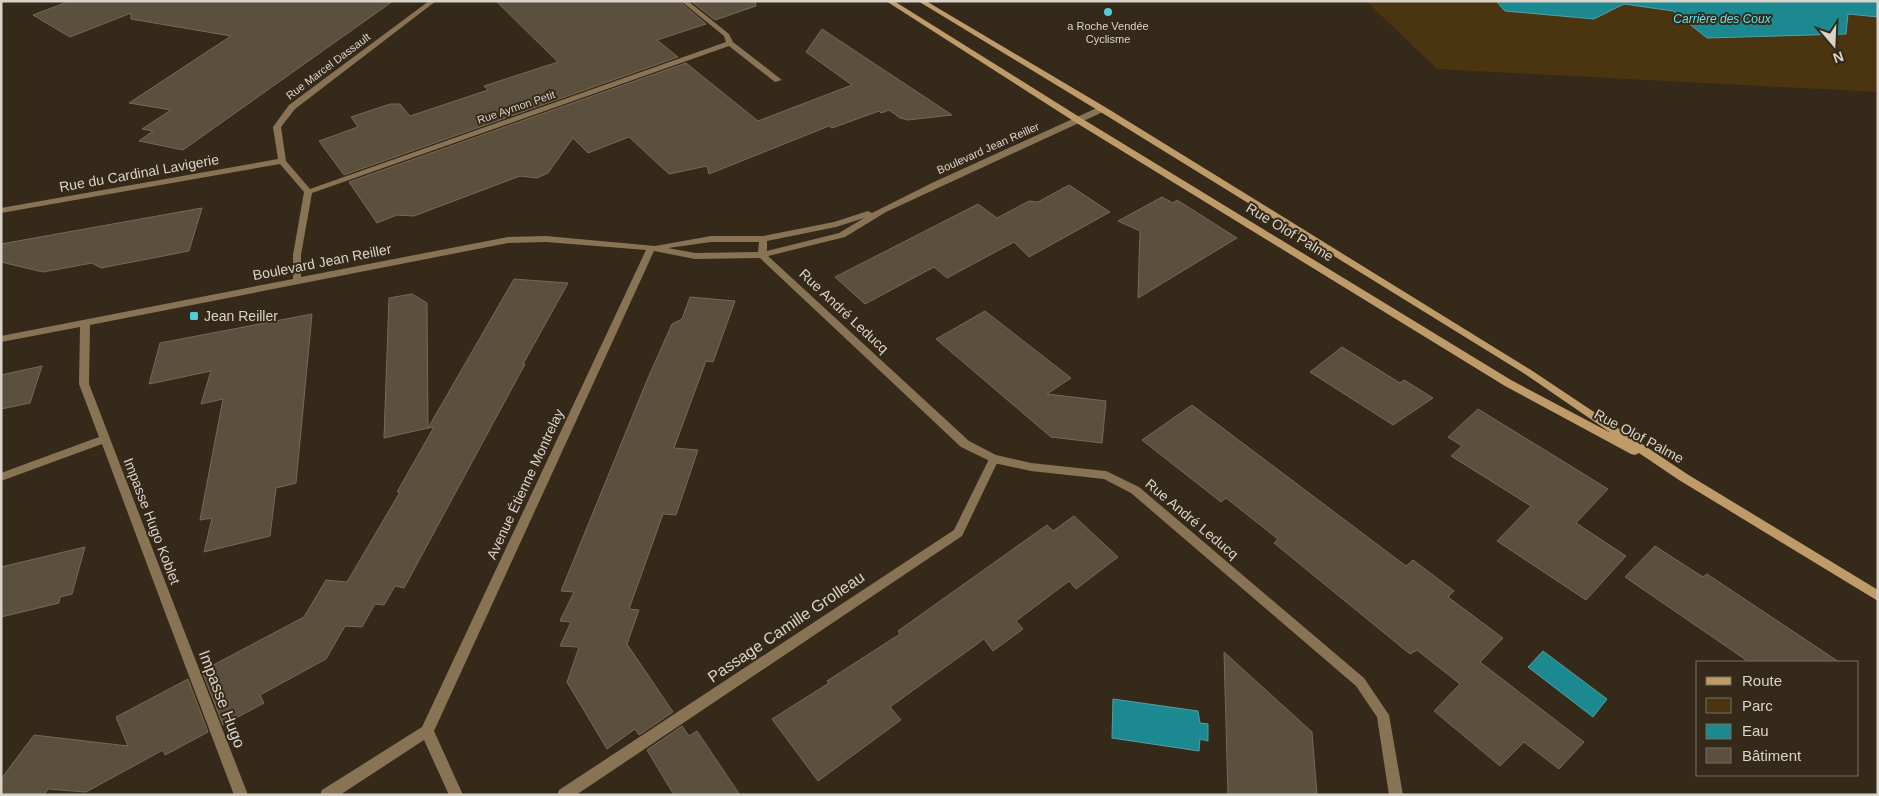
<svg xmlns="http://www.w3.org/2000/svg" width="1879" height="796" viewBox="0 0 1879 796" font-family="Helvetica,sans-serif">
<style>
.green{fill:#4b3410}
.water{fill:#1c8991;stroke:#559fa2}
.building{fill:#5b4f3e;stroke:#766958}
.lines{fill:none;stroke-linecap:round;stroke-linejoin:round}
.pedestrian{fill:#897355;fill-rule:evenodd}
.minor{fill:#897355;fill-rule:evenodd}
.secondary{fill:#be9b69;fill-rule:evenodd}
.poi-dot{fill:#52ccd5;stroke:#352a1a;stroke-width:2}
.labels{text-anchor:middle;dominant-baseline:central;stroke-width:4;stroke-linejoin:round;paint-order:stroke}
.far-poi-label{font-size:11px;fill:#dad3c9;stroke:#352a1a}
.far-street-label{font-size:11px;fill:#dad3c9;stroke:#352a1a}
.far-water-label{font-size:12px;font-style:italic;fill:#5fe4ee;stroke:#352a1a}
.street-label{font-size:14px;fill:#dad3c9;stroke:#352a1a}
.poi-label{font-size:14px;fill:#dad3c9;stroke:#352a1a;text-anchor:start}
.near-street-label{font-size:16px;fill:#dad3c9;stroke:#352a1a}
</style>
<rect width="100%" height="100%" fill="#352a1a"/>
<path class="green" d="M1366,1h512v91l-441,-23z"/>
<g class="water">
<path d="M1496,1h382v16l-30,-3 -2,20 -139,4 -34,-27 -49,-7 -30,15 -89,-8z"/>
<path d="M1543,651l64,48 -14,18 -65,-50z"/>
<path d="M1113,699l85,12 2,12 8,1v17l-8,-2 -1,12 -87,-13z"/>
</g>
<g class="building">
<path d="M70,1h323l-210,149 -44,-9 14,-10 -11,-2 29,-19 -42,-7 102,-67 -100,-17v-6l-61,24 -37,-22z"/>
<path d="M496,1h183l27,23 -49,16 21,17 -334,118 -25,-34 39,-14 -7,-10 39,-13h10l10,12 78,-26 -4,-4 74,-24z"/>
<path d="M691,1h64l1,5 -41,14z"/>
<path d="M822,29l130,86 -44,5 -8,-2 -11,-8 -8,3 -2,-2 -47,17 -3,-2 -120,48 -2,-8 -38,8 -40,-37 -41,16 -15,-15 -25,35 -11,5 -17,-2 -106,40 -17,-1 -20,8 -28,-41 337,-119 72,58 94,-36 -46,-33z"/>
<path d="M1069,185l41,27 -81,45 -15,-15 -67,36 -13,-11 -69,37 -30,-27 143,-73 19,14 32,-17 9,1z"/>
<path d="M1162,197l11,6 4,-3 60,38 -99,60 2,-67 -22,-10z"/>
<path d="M202,208l-13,43 -88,17 -9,-5 -49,9 -42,-10v-18z"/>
<path d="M514,279l54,4 -45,81h2l-121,224 -9,-2 -11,19 -9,-1 -13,23 -17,-1 -19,33 -66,36 4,8 -41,22 -21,-54 102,-54 22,-37 21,2 53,-90h-3l37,-65 -6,1z"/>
<path d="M412,294l15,9 1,125 -44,10 5,-140z"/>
<path d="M690,297l45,4 -22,61 -7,-1 -32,87 24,2 -22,65 -13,-1 -34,95 10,1 -12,34 46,68 -34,23 -4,-6 -28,20 -40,-67 12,-35 -19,-1 11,-24 -11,-1 14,-29 -13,-1 87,-213 24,-54 10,-5z"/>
<path d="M985,311l86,67 -24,16 59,7 -4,42 -51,-6 -115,-98z"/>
<path d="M312,314l-16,169 -20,5 -6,48 -66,16 8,-34 -12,2 23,-121 -22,5 10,-33 -62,13 11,-41z"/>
<path d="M1342,347l58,36 4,-3 29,18 -40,27 -83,-53z"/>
<path d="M42,366l-12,37 -29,6v-34z"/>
<path d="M1192,405l214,161 7,-6 41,31 -6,6 55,41 -23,24 104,80 -25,27 -35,-27 -24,24 -66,-55 26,-27 -43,-34 -7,4 -136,-111 4,-4 -52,-41 -5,4 -79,-62z"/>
<path d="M1478,409l130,80 -32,34 50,33 -40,44 -89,-59 34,-35 -80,-50 11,-10 -14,-9z"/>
<path d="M1074,516l44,41 -42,32 -7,-8 -53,40 7,8 -30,22 -9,-12 -94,68 11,13 -83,61 -46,-62 57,-36 -2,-2 73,-47 -2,-3 149,-106 6,6z"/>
<path d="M1655,546l48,31 4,-3 132,88h-90l-124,-85z"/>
<path d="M85,547l-13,47 -12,3 -1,6 -58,14v-50z"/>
<path d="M1224,652l88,80 5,63h-89z"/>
<path d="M188,679l20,53 -43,23 -2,-5 -77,42 -38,-3 -4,6h-43v-16l33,-44 94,11 -12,-29z"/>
<path d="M682,726l7,10 8,-5 43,64h-66l-27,-45z"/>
</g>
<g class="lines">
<g class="pedestrian">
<path d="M994,455l4,1 1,3 -37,77 -386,259h-19l2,-5 395,-260 35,-71 1,-3z"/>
<path d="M172,610l4,1 2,4 70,180h-14l-68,-180 2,-4z"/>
</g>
<path class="minor" d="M429,1h7l-141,108 -14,18 5,34 24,28 416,-147 -2,-6 -43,-35h7l41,33 4,8 49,38 -7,2 -46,-36 -417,147 -11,62v22l207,-40 38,-1 109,10 56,-10h52l71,-14 34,-11 4,2 62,-31 165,-75h6v4l-219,101 -41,25 -77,19 201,185 27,14 35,8 75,8 33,16 225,191 25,37 14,80h-14l-12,-78 -21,-31 -225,-193 -27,-14 -73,-8 -37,-8 -33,-16 -201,-189 -65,1 -41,-8 -220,480 29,64h-14l-25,-55 -84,55h-20l2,-5 100,-63 224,-477 -100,-8 -38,1 -418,82 -1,59 89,231 -2,4 -4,1 -4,-1 -2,-4 -64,-171 -101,37v-8l98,-36 -20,-53 1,-57 -79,15v-6l292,-57v-24l11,-63 -24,-28 -279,49v-5l277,-49 -5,-32 16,-22zM864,218l-25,15 -72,18v-10l69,-14zM711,242h48l-1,10 -63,1 -27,-5z"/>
<path class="secondary" d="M886,1h8l187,117 430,262 100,53 -86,-59 -426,-263 -181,-110h8l179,106 426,263 156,104 191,116v11l-199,-121 -40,-27 -4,2 -4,-1 -126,-68 -430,-264z"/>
</g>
<g class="poi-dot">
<circle cx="1108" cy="12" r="5"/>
<rect x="189" y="311" width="10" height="10" rx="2.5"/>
</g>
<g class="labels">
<g class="far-poi-label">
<text x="1108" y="26">a Roche Vendée<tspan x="1108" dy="13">Cyclisme</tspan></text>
</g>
<g class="far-street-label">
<text transform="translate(328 66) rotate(-37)">Rue Marcel Dassault</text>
<text transform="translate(516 107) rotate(-19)">Rue Aymon Petit</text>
<text transform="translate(988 148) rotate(-24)">Boulevard Jean Reiller</text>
</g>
<g class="far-water-label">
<text x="1722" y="19">Carrière des Coux</text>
</g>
<g class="street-label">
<text transform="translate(139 173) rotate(-10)">Rue du Cardinal Lavigerie</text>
<text transform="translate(1290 232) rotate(31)">Rue Olof Palme</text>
<text transform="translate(322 262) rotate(-11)">Boulevard Jean Reiller</text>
<text transform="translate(844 311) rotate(43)">Rue André Leducq</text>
<text transform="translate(1639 436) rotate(28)">Rue Olof Palme</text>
<text transform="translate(525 484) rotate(-65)">Avenue Étienne Montrelay</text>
<text transform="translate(1192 519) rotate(40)">Rue André Leducq</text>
<text transform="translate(152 521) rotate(69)">Impasse Hugo Koblet</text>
</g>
<g class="poi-label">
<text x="204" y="316">Jean Reiller</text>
</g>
<g class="near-street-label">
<text transform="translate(786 627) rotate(-34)">Passage Camille Grolleau</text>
<text transform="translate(222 699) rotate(69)">Impasse Hugo</text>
</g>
</g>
<rect width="1879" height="796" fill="none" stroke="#dad3c9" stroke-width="5"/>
<rect x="1696" y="661" width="162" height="115" fill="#352a1a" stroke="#776e60"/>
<rect x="1706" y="677" width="25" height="8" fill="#be9b69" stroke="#776e60"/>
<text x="1742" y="686" font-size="15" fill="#dad3c9">Route</text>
<rect x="1706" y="698" width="25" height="15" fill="#4b3410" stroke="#776e60"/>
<text x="1742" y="711" font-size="15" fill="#dad3c9">Parc</text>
<rect x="1706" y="724" width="25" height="15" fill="#1c8991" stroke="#776e60"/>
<text x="1742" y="736" font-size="15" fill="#dad3c9">Eau</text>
<rect x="1706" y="748" width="25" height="15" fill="#5b4f3e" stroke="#776e60"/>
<text x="1742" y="761" font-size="15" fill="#dad3c9">Bâtiment</text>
<g transform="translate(1834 45) rotate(161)" stroke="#352a1a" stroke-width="4" paint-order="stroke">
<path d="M0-4L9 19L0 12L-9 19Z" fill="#dad3c9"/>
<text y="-8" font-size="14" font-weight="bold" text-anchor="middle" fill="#dad3c9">N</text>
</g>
</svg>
